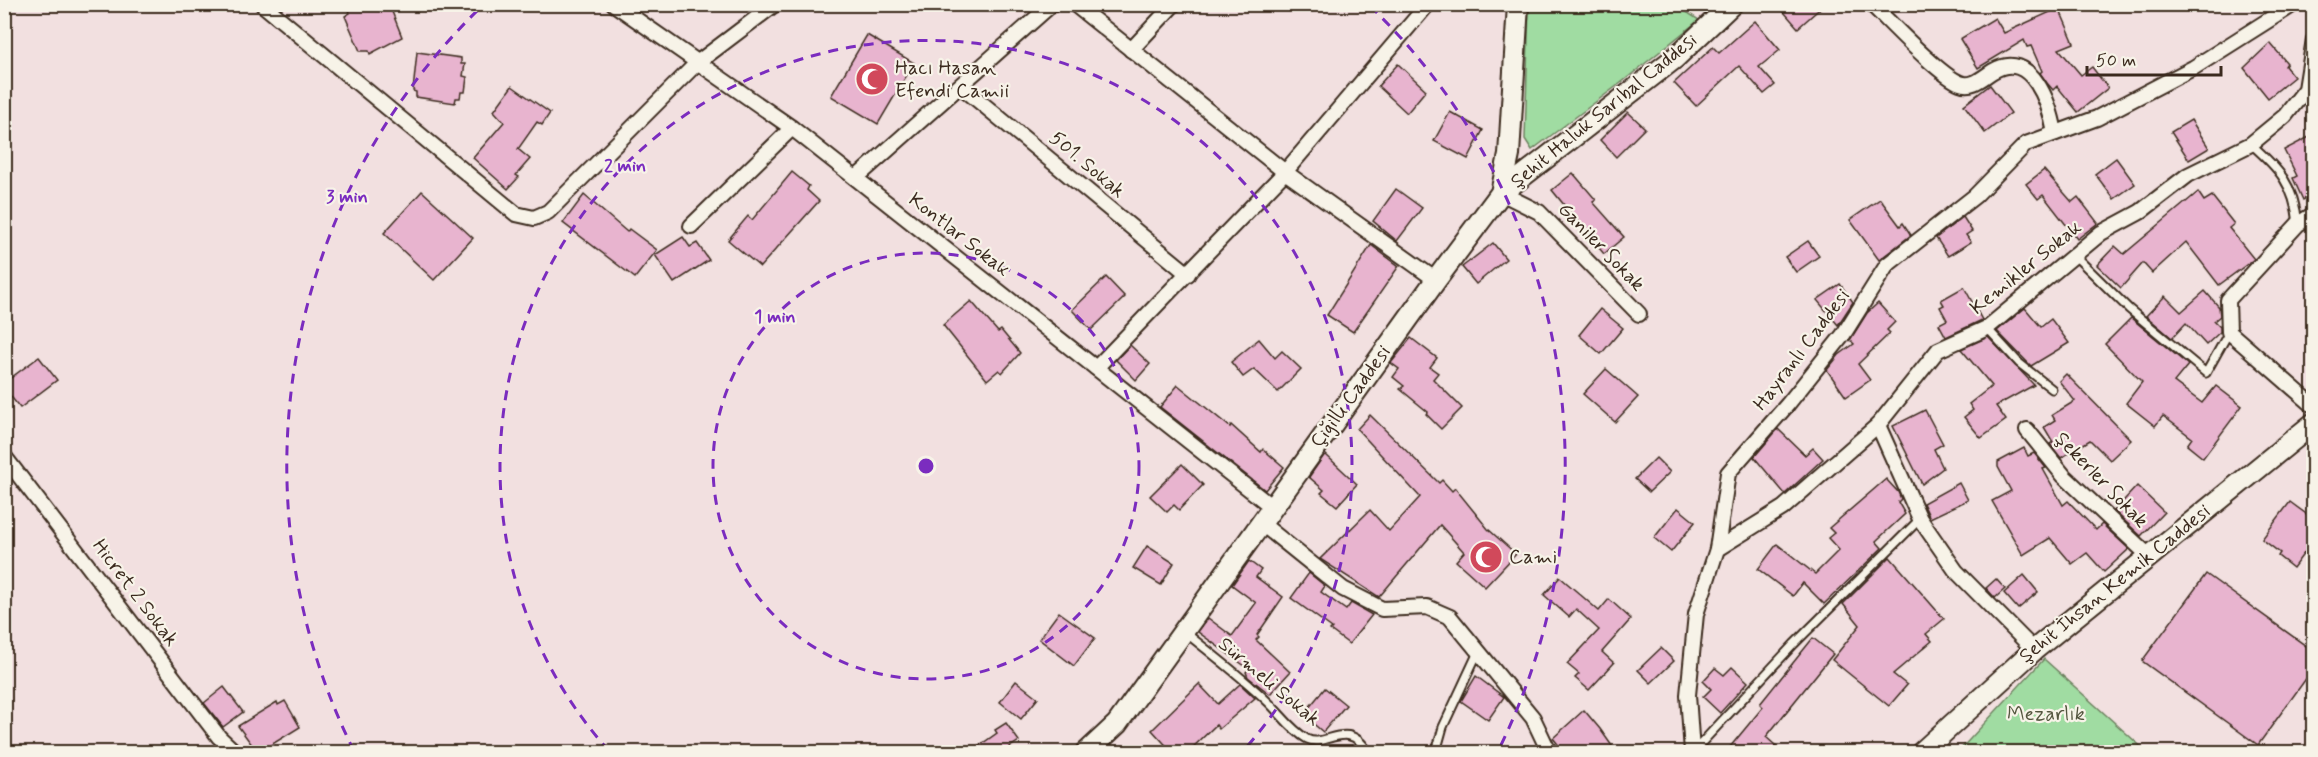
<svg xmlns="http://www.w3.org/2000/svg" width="2318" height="757" viewBox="0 0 2318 757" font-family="Mynerve,sans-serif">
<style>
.green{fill:#a0dca2;stroke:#6e8360;stroke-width:1.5}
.building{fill:#e8b4cf;stroke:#3b2a1e;stroke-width:1.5}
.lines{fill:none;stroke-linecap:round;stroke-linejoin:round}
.lane-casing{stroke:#3b2a1e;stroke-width:11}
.street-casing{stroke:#3b2a1e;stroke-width:18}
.secondary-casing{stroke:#3b2a1e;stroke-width:24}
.lane{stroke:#f7f3e8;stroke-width:7}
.street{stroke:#f7f3e8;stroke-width:14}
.secondary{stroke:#f7f3e8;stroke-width:20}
.ring{fill:none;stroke:#7b2cbf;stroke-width:3;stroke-dasharray:10 8}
.labels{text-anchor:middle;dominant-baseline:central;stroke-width:4.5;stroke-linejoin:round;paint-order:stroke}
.poi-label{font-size:20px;fill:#3b2a1e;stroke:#f7f3e8;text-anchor:start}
.street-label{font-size:20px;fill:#3b2a1e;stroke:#f7f3e8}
.park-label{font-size:20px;fill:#54563f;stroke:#f7f3e8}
.centre{fill:#7b2cbf;stroke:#f7f3e8;stroke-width:3}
.ring-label{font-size:18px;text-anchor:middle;font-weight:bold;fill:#7b2cbf;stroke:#f7f3e8;stroke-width:4.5;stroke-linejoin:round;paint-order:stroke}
</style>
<rect width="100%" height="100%" fill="#f2e0e0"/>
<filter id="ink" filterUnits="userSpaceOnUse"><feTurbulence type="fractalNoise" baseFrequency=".0167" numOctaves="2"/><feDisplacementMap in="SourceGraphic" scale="12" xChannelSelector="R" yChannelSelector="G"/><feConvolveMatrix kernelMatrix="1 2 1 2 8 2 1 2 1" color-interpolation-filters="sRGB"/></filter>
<g filter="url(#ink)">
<g class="green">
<path d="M1529,5h147l23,15 -77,62 -90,68 -7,-11z"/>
<path d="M2044,659l103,93h-189z"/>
</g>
<g class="building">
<path d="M352,4h37l13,33 -32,17 -1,-3h-9l-15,-35 5,-3 -1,-3 5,-2z"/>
<path d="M1777,4h48l-27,24z"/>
<path d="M2059,8l15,35 -15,6 22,26 11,-8 16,21 -30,24 -21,-26 -4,4 -6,-7 -7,-10 2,-2 -11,-25 -4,1 -3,-7 -46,28 -18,-29 35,-21 9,15z"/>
<path d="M1755,21l25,29 -21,17 16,18 -11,9 -25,-28 -43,40 -22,-23 39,-36 6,6z"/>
<path d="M867,35l47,28 -36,61 -47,-28z"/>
<path d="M2270,43l17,20 -2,3 9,11 -26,21 -24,-30z"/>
<path d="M417,52l44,6v6h4l-2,12 4,1 -2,15h-4l-1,6h-4l-1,5 -39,-6v-5l-3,-1z"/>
<path d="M1398,64l28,26 -19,23 -29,-27z"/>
<path d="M1990,85l21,28 -26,20 -21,-28z"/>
<path d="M512,86l38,27 -8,12 -5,-3 -19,27 12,10 -14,16 3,2 -11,12 -35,-31 31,-36 -10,-11z"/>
<path d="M1450,112l33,18 -15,29 -34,-18z"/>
<path d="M1628,112l17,16 -29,29 -16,-17z"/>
<path d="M2191,120l18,28 -20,12 -18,-28z"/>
<path d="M2313,135v59l-10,6 -10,-22 4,-2 -13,-26z"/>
<path d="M2116,158l19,26 -21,15 -19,-25z"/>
<path d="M2044,170l28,32 6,-5 20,26 -21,16 -34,-44 -5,4 -12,-15z"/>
<path d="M792,172l17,14 -2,4 12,11 -59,66 -32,-27 20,-24 4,4z"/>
<path d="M1573,173l23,27 -3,2 31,35 -20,17 -52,-64z"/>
<path d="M1396,189l26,19 -25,33 -24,-20z"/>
<path d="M422,191l51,47 -39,42 -50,-47z"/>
<path d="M2198,192l6,9 8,-5 22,28 -5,4 25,31 -35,26 -33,-43 -34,31 -9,-10 -22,25 -24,-23 18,-19 9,8z"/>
<path d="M584,195l43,37 2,-3 28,21 -22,28 -72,-55z"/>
<path d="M1880,199l20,27 3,-3 8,12 -32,25 -29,-40z"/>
<path d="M1963,217l9,14 -6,4 5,7 -23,14 -12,-18z"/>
<path d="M683,237l7,10 7,-4 12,17 -35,23 -19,-28z"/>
<path d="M1808,241l11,15 -23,16 -11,-15z"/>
<path d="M1493,243l13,16 -30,25 -14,-17z"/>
<path d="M1371,245l28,21 -46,66 -26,-17z"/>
<path d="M1106,277l19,20 -34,33 -19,-20z"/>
<path d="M1840,284l13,18 -15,23 -21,-25z"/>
<path d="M1964,287l18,33 -36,17 -7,-13 8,-4 -7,-13 4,-2 -3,-5z"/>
<path d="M2205,291l14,16 1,9 -6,5 6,6v5l-14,13 -20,-22 -14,15 -26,-22 19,-20 16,16z"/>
<path d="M971,301l27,31 3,-2 19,23 -18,20 -3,-3 -12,10 -44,-55z"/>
<path d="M1878,303l17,19 -8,8 3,3 -32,31 12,16 -24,17 -19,-27 12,-15 15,-11 -4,-4 17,-27z"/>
<path d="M2025,308l16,19 10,-8 18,24 -38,23 -34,-35z"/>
<path d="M1600,309l23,19 -22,26 -22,-19z"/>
<path d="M2131,318l57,47 -14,17 28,21 14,-17 26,20 -39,52 -16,-13 5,-7 -29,-22 -8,10 -29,-23 16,-21 -37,-38z"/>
<path d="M1988,337l46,48 -38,21 10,14 -25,18 -17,-21 9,-7 -4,-6 23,-18 -31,-37z"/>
<path d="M1411,338l26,20 -7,9 8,6 -5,6 29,29 -21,21 -15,-15 2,-2 -28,-23 4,-3 -11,-9 6,-8 -8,-6z"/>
<path d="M1259,339l16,19 7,-7 19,18 -23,23 -24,-23 -11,8 -12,-15z"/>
<path d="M1130,345l20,19 -14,16 -20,-20z"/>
<path d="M39,357l18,23 -37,28 -16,-20v-5z"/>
<path d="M1606,369l32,28 -23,25 -32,-28z"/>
<path d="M2066,374l65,66 -21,20 -20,-20 -29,18 -11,-14 3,-2 -9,-15 11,-7 -3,-5 23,-14 -16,-20z"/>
<path d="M1178,385l52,42 1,-2 30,27 2,-3 21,18 -19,23 -105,-83z"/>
<path d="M1925,410l18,34 -9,5 9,19 -21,16 -29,-58z"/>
<path d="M1370,415l69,68 3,-3 10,11 3,-3 33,41 28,25 -31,33 -29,-26 8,-9 -24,-27 -61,72 -59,-38 50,-49 19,21 31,-34 -63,-68z"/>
<path d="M1778,429l27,26 8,-7 10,11 -38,35 -31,-37z"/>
<path d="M2024,448l4,8 6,-3 12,15 -3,1 20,36 5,-4 28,29 6,-6 27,25 -25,23 -17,-19 -15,11 -22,-26 -27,17 -31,-54 19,-10 -13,-24v-5z"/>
<path d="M1325,454l32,30 -20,22 -16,-13 3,-3 -15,-13z"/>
<path d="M1656,458l14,14 -21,20 -14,-13z"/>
<path d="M1182,464l21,21 -24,25 -5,-5 -7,7 -17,-16z"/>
<path d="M1886,479l12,13 3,7 -3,3 7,12 -29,27 6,7 -58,56 -21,-21 -10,13 -35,-27 19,-25 38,30 24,-24 -11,-12 6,-5 -5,-5z"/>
<path d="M1959,483l9,17 -38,18 -7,-15z"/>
<path d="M2137,486l27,26 -23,24 -27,-25z"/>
<path d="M2290,502l23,17v22l-20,27 -15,-12 2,-3 -18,-14z"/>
<path d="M1678,508l17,14 -24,30 -17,-14z"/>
<path d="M1147,546l27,17 -13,22 -28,-17z"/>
<path d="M1890,557l54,62 -18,15 6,7 -39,33 14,11 -18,21 -57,-46 28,-35 -17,-21z"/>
<path d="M1249,561l12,9 -5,7 27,20 -26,38 2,2 -3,3 34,32 -20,22 -22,-17 -2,-5 3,-3 -51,-37 10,-14 24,18 24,-33 -24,-18z"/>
<path d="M1309,573l16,13 -4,6 25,18 5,-7 21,12 -23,29 -19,-14 2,-2 -41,-30z"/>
<path d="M2206,574l107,77v18l-55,76 -116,-84z"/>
<path d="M2024,575l14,17 -20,17 -14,-16z"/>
<path d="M1560,577l39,34 10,-12 22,20 -29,33 12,11 -25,27 -14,-12 4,-4 -12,-10 32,-34 -23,-21 -7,8 -25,-22z"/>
<path d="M1996,579l9,10 -10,9 -9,-10z"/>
<path d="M1059,612l36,26 -21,28 -35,-27z"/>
<path d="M1813,638l20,16 -67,83 18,16h-59l38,-46 -3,-3z"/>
<path d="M1661,648l13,13 -23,22 -13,-13z"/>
<path d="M1732,667l16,15 -28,31 -17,-16 8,-8 -8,-8 12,-13 9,7z"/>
<path d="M1476,676l28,21 -16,23 -27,-19z"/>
<path d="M1016,681l22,17 -17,21 -21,-17z"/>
<path d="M1199,684l19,20 22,-20 15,14 -36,31 -3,-4 -29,28h-14l-21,-23z"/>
<path d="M224,687l19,25 -20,15 -19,-24z"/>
<path d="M1325,688l21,17 -23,27 -20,-17z"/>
<path d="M285,701l15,26 -42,26 -20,-27 39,-24 1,3z"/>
<path d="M1584,710l16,19 17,24h-52l-12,-15z"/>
<path d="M1006,723l13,18 -9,6 4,6h-45l28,-20 -2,-3z"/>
</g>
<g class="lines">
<defs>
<g id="lane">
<path d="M2251,144c28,25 43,40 47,80"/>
<path d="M2074,255l55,54 77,64 23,-41"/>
<path d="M1987,328l32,35 33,26"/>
<path d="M1186,633c27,22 56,44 81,68 13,12 24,29 40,38 18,10 40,-22 61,13"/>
<path d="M1436,752l7,-25 35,-75"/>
<path d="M1693,752l101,-108 126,-125"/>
</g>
<g id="street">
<path d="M262,4l254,210 18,4 14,-6 149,-149 78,-59"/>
<path d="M614,4l178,124 480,379"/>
<path d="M1074,4l211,168 151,108"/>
<path d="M1871,4c19,18 68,71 89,79 13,5 23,-6 33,-12 39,-23 57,34 62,62"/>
<path d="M1131,50l43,-46"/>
<path d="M962,87l226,187"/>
<path d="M856,178l196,-174"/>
<path d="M1501,193l38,19 100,102"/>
<path d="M2314,214l-16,10 -70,76 1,32 85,74"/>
<path d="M691,226l101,-98"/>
<path d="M1096,368l189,-196 143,-168"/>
<path d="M1878,425l42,94 36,52 78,79"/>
<path d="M2027,430l37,46 85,80"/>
<path d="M4,456l215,281 16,15"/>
<path d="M1261,523l82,66 39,20 45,-2 23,10 83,101 16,34"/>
<path d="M1717,549l66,-41 95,-83 60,-75 49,-22 114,-95 39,-21 48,-37 63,-31 34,-28 21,-27 8,-50"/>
<path d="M1692,752l-4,-57 8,-81 21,-65 11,-76 60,-69 55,-69 44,-70 88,-69 51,-52 71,-26 96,-50 101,-64"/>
</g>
<g id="secondary">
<path d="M1501,193l174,-135 57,-54"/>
<path d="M1087,752l30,-28 319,-444 65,-87 8,-38 9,-151"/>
<path d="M1922,752l112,-102 280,-227"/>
</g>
</defs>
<use href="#lane" class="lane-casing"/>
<use href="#street" class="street-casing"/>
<use href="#secondary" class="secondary-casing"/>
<use href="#lane" class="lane"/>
<use href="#street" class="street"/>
<use href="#secondary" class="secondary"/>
</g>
</g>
<g class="ring">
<circle cx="926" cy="466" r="213"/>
<path d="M609 751A426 426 0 1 1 1243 751"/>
<path d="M354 751A639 639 0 0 1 482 6M1370 6A639 639 0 0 1 1498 751"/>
</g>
<defs>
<symbol id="mosque-disc" viewBox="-11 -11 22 22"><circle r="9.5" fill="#d1495b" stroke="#f7f3e8"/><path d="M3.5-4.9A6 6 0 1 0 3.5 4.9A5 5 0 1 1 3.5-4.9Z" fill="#fff"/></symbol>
</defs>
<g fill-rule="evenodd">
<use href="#mosque-disc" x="853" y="60" width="38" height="38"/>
<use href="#mosque-disc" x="1467" y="538" width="38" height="38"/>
</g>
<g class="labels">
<g class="poi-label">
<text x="895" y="68">Hacı Hasan<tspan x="895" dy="23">Efendi Camii</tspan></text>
<text x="1509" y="557">Cami</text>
</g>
<g class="street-label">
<text transform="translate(1604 111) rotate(-39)">Şehit Haluk Sarıbal Caddesi</text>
<text transform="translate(1087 165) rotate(40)">501. Sokak</text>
<text transform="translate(959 235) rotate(38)">Kontlar Sokak</text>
<text transform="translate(1601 247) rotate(46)">Ganiler Sokak</text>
<text transform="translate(2026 268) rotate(-39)">Kemikler Sokak</text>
<text transform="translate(1802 350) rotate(-53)">Hayranlı Caddesi</text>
<text transform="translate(1351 397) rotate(-54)">Çiğilli Caddesi</text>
<text transform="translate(2101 480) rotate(46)">Şekerler Sokak</text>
<text transform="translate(2115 584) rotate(-39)">Şehit İhsan Kemik Caddesi</text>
<text transform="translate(135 593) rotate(53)">Hicret 2 Sokak</text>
<text transform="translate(1269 682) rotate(40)">Sürmeli Sokak</text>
</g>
<g class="park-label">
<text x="2046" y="714">Mezarlık</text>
</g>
</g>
<circle cx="926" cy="466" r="9" class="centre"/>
<g class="ring-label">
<text x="625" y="171">2 min</text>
<text x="347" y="202">3 min</text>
<text x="775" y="322">1 min</text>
</g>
<rect width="2318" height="757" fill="none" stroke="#f7f3e8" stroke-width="24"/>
<rect x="12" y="12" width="2294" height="733" fill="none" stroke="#3b2a1e" stroke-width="2" filter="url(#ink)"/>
<path d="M2087 66v9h134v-9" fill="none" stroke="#3b2a1e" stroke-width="3"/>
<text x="2096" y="66" font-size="18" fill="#3b2a1e" stroke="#f7f3e8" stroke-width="4.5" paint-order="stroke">50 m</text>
</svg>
